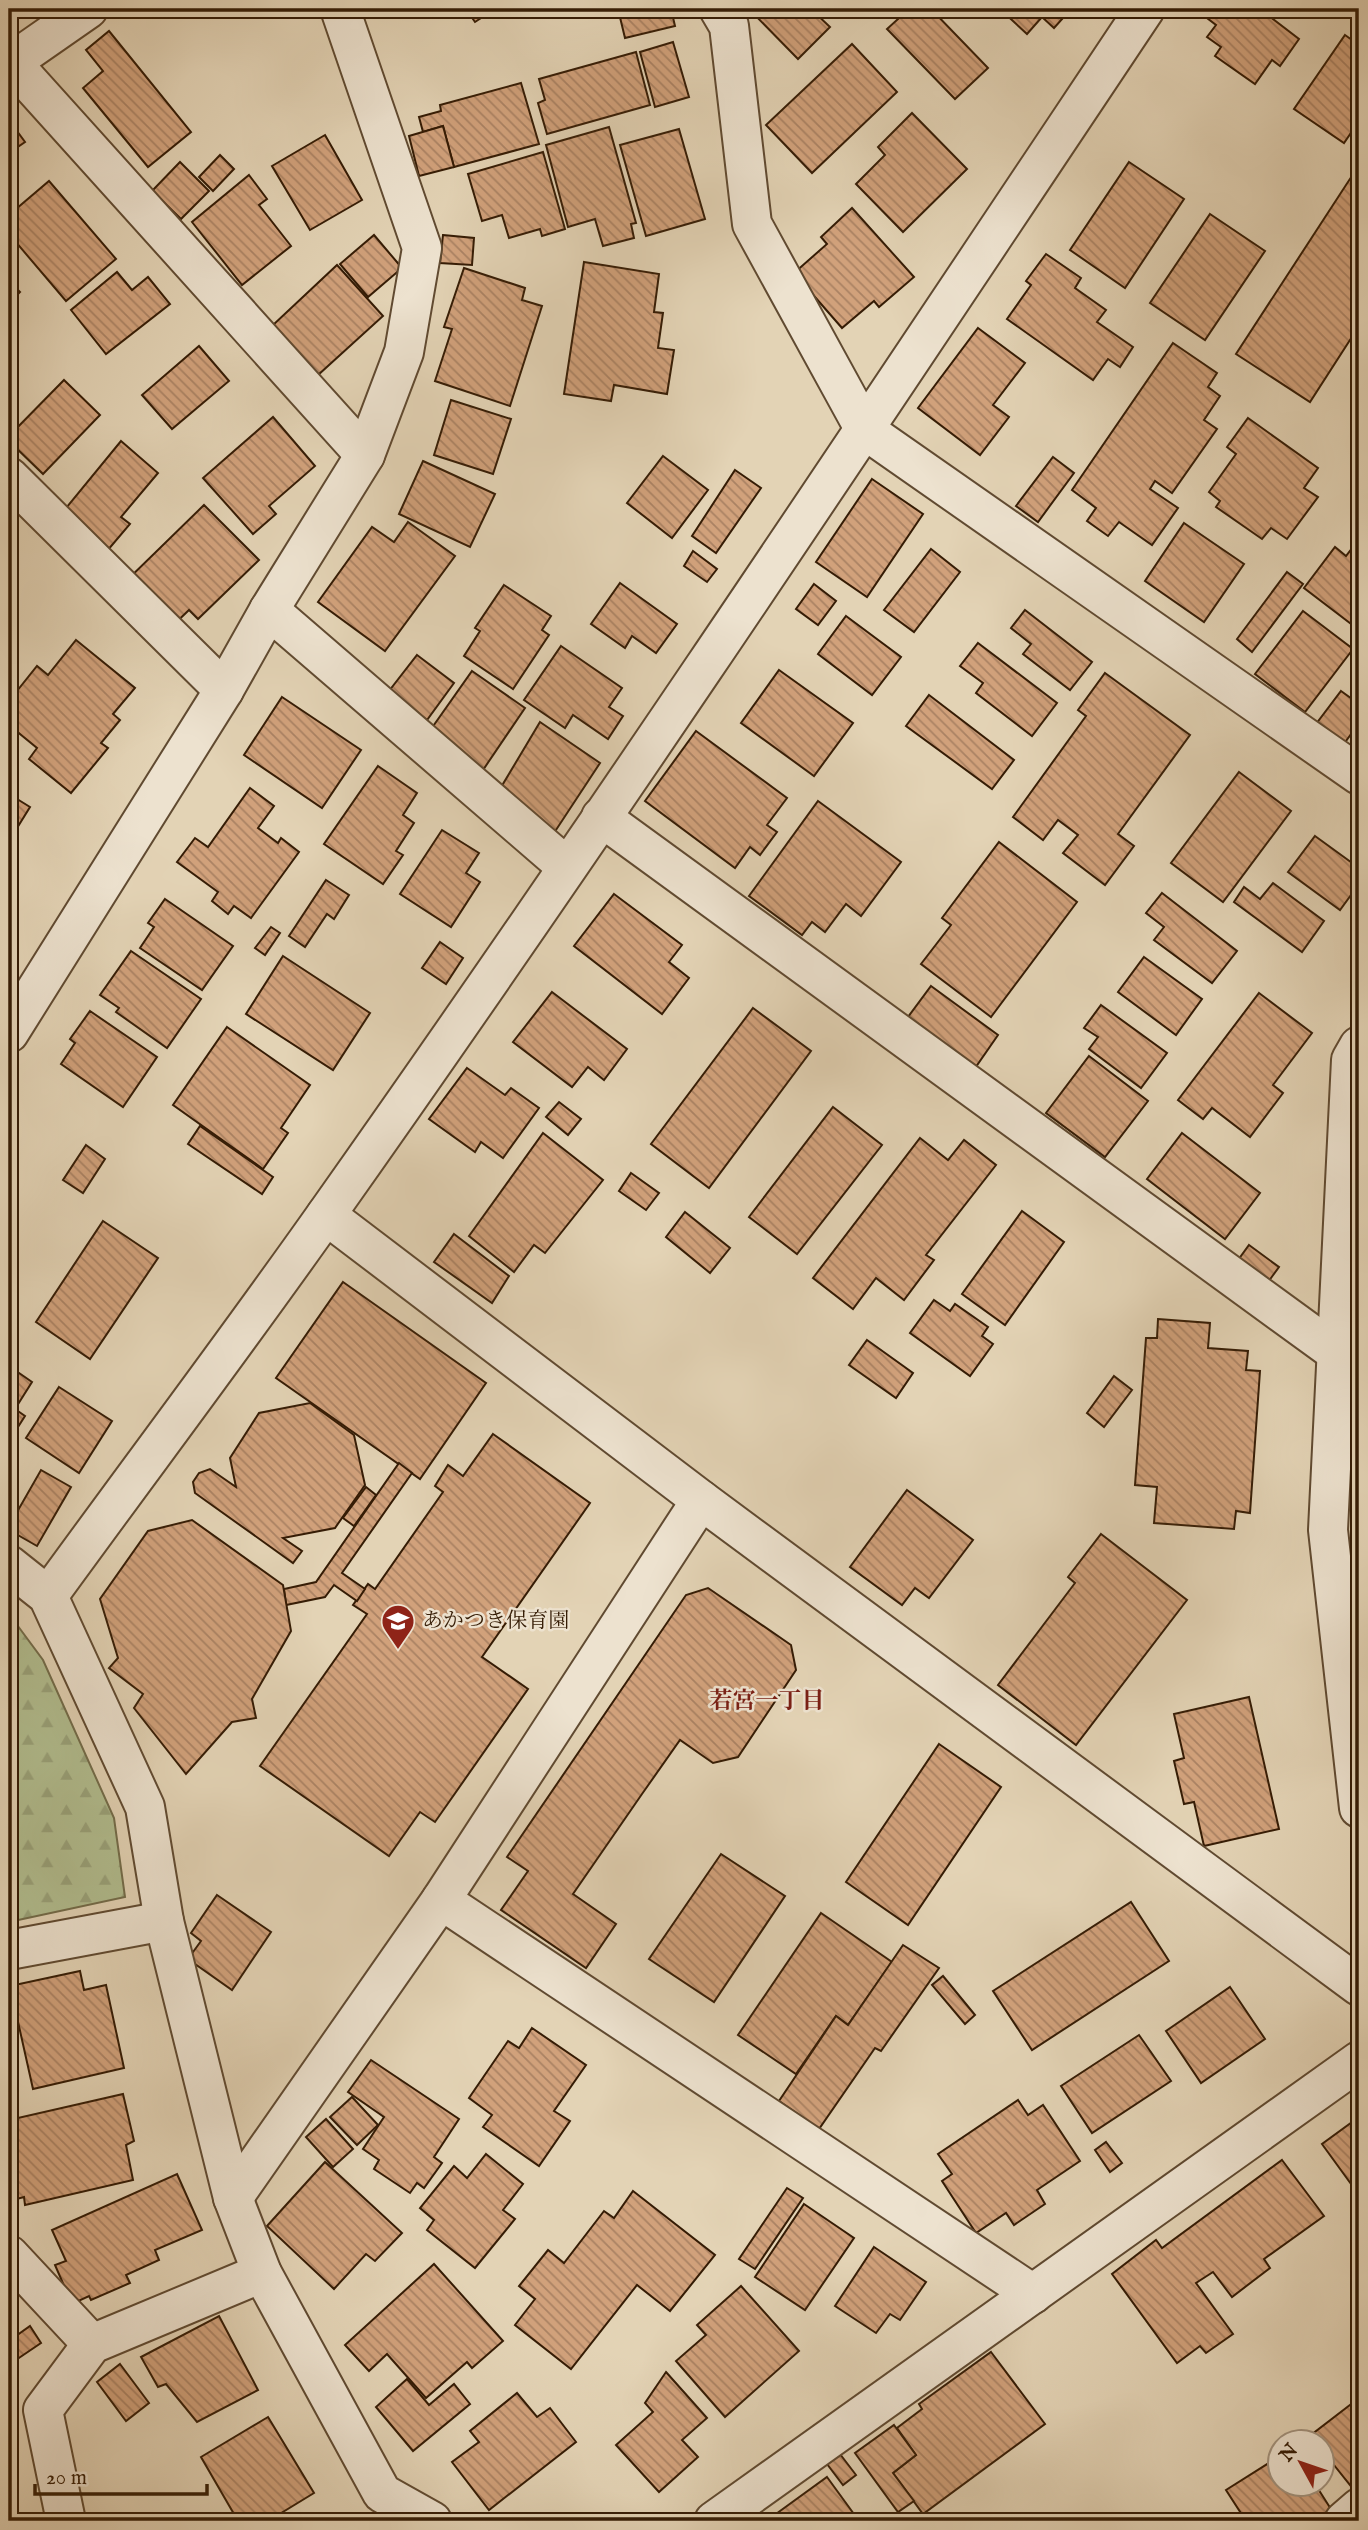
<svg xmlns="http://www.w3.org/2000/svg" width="1368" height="2530" viewBox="0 0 1368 2530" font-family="'IM FELL English','Noto Serif JP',serif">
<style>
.forest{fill:url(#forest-firs);stroke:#736c4a;stroke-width:2}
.building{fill:url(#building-back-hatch);stroke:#351c05;stroke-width:2}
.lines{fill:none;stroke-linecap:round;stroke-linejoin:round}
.minor-casing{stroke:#604a31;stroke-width:42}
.minor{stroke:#ede2cf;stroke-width:38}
.labels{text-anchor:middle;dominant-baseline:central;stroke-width:5;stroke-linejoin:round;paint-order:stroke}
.poi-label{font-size:21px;fill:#351c05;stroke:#ede2cf;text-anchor:start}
.neighbourhood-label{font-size:23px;font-weight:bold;fill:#7a1f14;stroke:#ede2cf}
</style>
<defs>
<pattern id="forest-firs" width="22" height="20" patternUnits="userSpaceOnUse" patternTransform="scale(1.75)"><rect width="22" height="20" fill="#b1bd8f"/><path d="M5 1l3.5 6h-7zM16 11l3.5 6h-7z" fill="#99a27a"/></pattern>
<pattern id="building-back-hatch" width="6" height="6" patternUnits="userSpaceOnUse" patternTransform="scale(1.75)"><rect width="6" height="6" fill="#d1a17b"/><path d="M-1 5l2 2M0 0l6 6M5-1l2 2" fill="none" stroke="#aa8263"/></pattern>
</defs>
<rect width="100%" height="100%" fill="#e3d3b5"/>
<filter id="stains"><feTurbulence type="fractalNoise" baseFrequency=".00286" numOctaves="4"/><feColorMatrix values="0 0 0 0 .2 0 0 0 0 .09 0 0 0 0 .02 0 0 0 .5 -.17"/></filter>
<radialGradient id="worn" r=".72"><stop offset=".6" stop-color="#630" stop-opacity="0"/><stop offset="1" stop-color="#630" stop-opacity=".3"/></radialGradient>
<path class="forest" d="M9,1614l34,46 71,158 11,79 -116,25z"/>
<g class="building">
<path d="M466,9h29l-20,13z"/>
<path d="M618,9h53l4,17 -50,12z"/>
<path d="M749,9h62l19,18 -32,32z"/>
<path d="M909,9h22l57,59 -33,31 -68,-70z"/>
<path d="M1000,9h71l-17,19 -12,-11 -15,17z"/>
<path d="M1207,9h53l39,30 -19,27 -8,-6 -17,24 -40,-28 6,-9 -14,-10 9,-12 -13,-10z"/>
<path d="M109,31l82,101 -43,35 -65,-79 20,-17 -17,-21z"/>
<path d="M1345,35l14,10v76l-15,22 -50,-34z"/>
<path d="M673,42l16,55 -34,10 -15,-55z"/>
<path d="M852,44l45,48 -85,81 -46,-48z"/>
<path d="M636,52l14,53 -103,29 -9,-31 7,-3 -6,-21z"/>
<path d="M521,83l18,61 -85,23 -11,-41 -20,6 -4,-15 22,-6 -1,-6z"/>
<path d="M912,113l55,56 -64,63 -47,-48 29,-29 -7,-8z"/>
<path d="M9,120l16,22 -16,11z"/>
<path d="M443,126l11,41 -35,9 -10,-40z"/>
<path d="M609,127l27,96 -5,1 3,14 -31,8 -8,-27 -27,8 -22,-82z"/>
<path d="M679,129l26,90 -59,17 -26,-91z"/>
<path d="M325,135l37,65 -52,30 -38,-64z"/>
<path d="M543,152l22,77 -23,7 -2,-7 -31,9 -7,-23 -20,6 -14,-47z"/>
<path d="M220,155l14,14 -21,22 -14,-14z"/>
<path d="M180,162l29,29 -28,28 -29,-28z"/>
<path d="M1129,162l55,37 -59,89 -55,-38z"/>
<path d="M1359,165v161l-49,76 -74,-48z"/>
<path d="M249,175l18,24 -8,6 32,41 -49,39 -50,-63z"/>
<path d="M49,181l67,78 -50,42 -57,-67v-19z"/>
<path d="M852,208l62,69 -35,30 -5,-6 -32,27 -48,-55 33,-29 -6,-7z"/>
<path d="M1210,214l55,37 -60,89 -55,-37z"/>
<path d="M374,235l28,33 -34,29 -28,-33z"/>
<path d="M443,235l31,3 -2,27 -32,-2z"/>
<path d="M1046,254l35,24 -6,10 31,22 -9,12 36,25 -13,20 -12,-8 -15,21 -86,-61 24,-34 -5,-4z"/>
<path d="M584,262l75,12 -5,38 9,1 -5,35 16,2 -7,44 -53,-9 -3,16 -47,-7z"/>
<path d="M337,265l46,51 -65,59 -45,-50z"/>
<path d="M464,268l61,20 -3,12 20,6 -32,100 -75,-25 17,-52 -8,-2z"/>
<path d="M117,272l15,18 16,-13 22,27 -64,50 -35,-44z"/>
<path d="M9,281l11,11 -11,11z"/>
<path d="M978,328l47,35 -32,42 16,12 -29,38 -62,-47z"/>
<path d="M1173,343l44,30 -9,14 12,9 -16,24 13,9 -45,64 -17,-12 -5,8 28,19 -26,37 -33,-23 -11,14 -21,-15 9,-13 -24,-18z"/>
<path d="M199,346l30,35 -57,48 -30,-34z"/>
<path d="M64,380l36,35 -57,59 -34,-33v-5z"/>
<path d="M451,400l60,19 -18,55 -59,-19z"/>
<path d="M273,417l42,49 -46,40 7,8 -23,20 -50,-56z"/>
<path d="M1248,418l70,50 -14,20 14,9 -31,42 -16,-11 -9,11 -46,-32 4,-6 -11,-9 27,-38 -9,-7z"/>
<path d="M121,441l37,32 -37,44 9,7 -23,27 -45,-38z"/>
<path d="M663,456l45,34 -36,48 -45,-35z"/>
<path d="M1053,457l21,16 -36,49 -22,-16z"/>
<path d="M423,461l72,33 -25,53 -71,-33z"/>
<path d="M735,470l26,18 -45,65 -24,-17z"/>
<path d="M872,479l51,35 -56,83 -51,-35z"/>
<path d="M204,505l55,55 -61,59 -9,-9 -23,22 -45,-46z"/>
<path d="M408,522l47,34 -70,95 -67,-49 54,-75 22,15z"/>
<path d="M1184,523l60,41 -40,58 -59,-41z"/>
<path d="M1359,539v91l-55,-42 31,-41 11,9z"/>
<path d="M931,549l29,23 -46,60 -30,-22z"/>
<path d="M693,551l24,18 -10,13 -23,-16z"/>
<path d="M1287,572l16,12 -51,68 -15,-13z"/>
<path d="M620,583l57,41 -21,29 -24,-17 -7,12 -34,-24z"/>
<path d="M814,584l22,17 -18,24 -22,-16z"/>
<path d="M504,585l47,31 -9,14 7,5 -36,54 -49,-33 16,-25 -5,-3z"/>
<path d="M1025,610l67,52 -22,28 -47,-36 8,-10 -20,-16z"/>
<path d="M1303,611l50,38 -48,63 -50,-38z"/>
<path d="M846,616l55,41 -29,38 -54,-41z"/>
<path d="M76,640l59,48 -22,26 7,6 -19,23 7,5 -37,45 -42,-34 8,-11 -28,-23v-24l28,-35 11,9z"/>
<path d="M978,643l79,60 -25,33 -56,-43 7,-10 -23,-17z"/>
<path d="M561,646l61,42 -13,19 14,9 -15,23 -35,-24 -8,13 -41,-28z"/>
<path d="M417,655l37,28 -27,37 -38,-29z"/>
<path d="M779,670l74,53 -39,53 -73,-53z"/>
<path d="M472,671l53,37 -42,62 -54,-38z"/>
<path d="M1105,673l85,62 -72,99 16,12 -29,39 -42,-32 15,-18 -20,-15 -15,20 -30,-23 73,-101 -8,-6z"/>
<path d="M1341,691l18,13v19l-21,29 -28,-20z"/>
<path d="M929,695l85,65 -22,29 -86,-63z"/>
<path d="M282,697l79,53 -39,58 -78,-53z"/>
<path d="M540,722l60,41 -46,70 -60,-34z"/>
<path d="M696,731l91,67 -20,27 10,7 -17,23 -10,-8 -15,21 -90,-67z"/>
<path d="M378,766l39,27 -14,22 11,8 -18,28 7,4 -20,29 -59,-40z"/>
<path d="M1239,772l52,39 -68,91 -52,-39z"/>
<path d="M250,788l24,18 -16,22 20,15 3,-5 18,14 -48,66 -17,-12 -6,8 -16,-13 6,-9 -41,-30 18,-24 13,9z"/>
<path d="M9,794l21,13 -21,34z"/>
<path d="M818,801l83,61 -40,54 -15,-12 -21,28 -13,-10 -10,13 -53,-39z"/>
<path d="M442,830l37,23 -13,20 14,9 -29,45 -51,-33z"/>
<path d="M1315,836l44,32v16l-19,26 -52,-38z"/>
<path d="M999,842l78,60 -86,115 -70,-53 30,-39 -9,-7z"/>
<path d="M326,880l23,15 -15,24 -7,-5 -22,33 -16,-11z"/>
<path d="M1273,883l51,38 -22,31 -68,-50 10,-15 16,12z"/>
<path d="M1162,893l75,58 -25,32 -58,-43 10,-13 -18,-14z"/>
<path d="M614,894l68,51 -13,17 20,16 -27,36 -88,-68z"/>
<path d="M165,899l68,47 -31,44 -62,-42 14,-21 -6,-4z"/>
<path d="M271,927l9,6 -15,22 -10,-7z"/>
<path d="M440,942l23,16 -17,26 -24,-16z"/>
<path d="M131,951l70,48 -34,49 -51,-36 3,-4 -19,-13z"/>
<path d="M283,956l87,57 -37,57 -87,-56z"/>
<path d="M1144,957l58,42 -26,36 -58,-43z"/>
<path d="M931,986l67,49 -25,36 -68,-50z"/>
<path d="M552,992l75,57 -23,31 -16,-13 -16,20 -59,-45z"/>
<path d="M1259,993l53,40 -39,52 10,8 -33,44 -38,-29 -9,11 -25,-19z"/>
<path d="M1101,1005l66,48 -26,35 -52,-39 9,-12 -14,-9z"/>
<path d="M753,1008l58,43 -102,137 -58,-44z"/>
<path d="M90,1011l67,46 -34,50 -62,-43 14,-21 -5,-4z"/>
<path d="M227,1027l83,58 -29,43 7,5 -25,36 -90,-64z"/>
<path d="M1089,1056l59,45 -43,56 -59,-44z"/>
<path d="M467,1068l38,27 6,-7 28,20 -36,50 -22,-16 -6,10 -46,-33z"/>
<path d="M559,1102l22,17 -13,16 -22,-18z"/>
<path d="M833,1107l49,38 -85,109 -48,-37z"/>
<path d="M200,1126l73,51 -11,17 -74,-50z"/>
<path d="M543,1133l60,47 -58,73 -11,-8 -20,27 -45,-36z"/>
<path d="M1182,1133l78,60 -35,46 -78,-60z"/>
<path d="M920,1138l28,22 16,-20 32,25 -70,90 8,5 -30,40 -28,-22 -23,31 -40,-31z"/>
<path d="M86,1145l19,14 -22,34 -20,-13z"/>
<path d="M631,1173l28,20 -13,17 -27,-19z"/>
<path d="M1022,1211l42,31 -59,83 -43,-31z"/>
<path d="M685,1212l45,36 -20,25 -44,-36z"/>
<path d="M103,1221l55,37 -68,101 -54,-37z"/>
<path d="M454,1234l55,42 -17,27 -58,-41z"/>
<path d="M1249,1245l30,22 -16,22 -30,-22z"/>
<path d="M343,1282l143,101 -66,96 -144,-101z"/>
<path d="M934,1300l16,11 5,-7 33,23 -6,9 11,8 -23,32 -60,-43z"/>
<path d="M1158,1319l52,4 -2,25 40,3 -2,19 14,1 -10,142 -14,-2 -2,18 -80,-6 3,-36 -22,-2 11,-147h11z"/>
<path d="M867,1340l46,33 -17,25 -47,-33z"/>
<path d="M9,1366l23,16 -17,27 10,7 -16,25z"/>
<path d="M1114,1376l18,14 -28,37 -17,-14z"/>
<path d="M59,1387l53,34 -33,52 -53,-35z"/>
<path d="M310,1403l44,32 11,50 -30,43 -52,10 19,13 -9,12 -98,-70 -2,-11 6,-9 11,-4 26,18 -6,-29 29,-45z"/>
<path d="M493,1434l97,69 -108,154 46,32 -93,133 -15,-10 -31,44 -129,-90 107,-152 -14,-9 15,-21 7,5 68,-97 -8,-6 13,-21 15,11z"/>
<path d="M399,1463l13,10 -70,100 23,16 -8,12 -23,-16 -9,12 -39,8 -2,-16 32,-7z"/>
<path d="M41,1470l30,17 -34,59 -28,-16v-4z"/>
<path d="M366,1487l10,8 -22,31 -11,-8z"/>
<path d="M907,1490l66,50 -44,58 -14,-10 -13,17 -52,-38z"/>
<path d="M192,1520l91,65 8,46 -39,68 4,19 -24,4 -46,52 -52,-66 9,-14 -34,-26 9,-10 -18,-59 48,-68z"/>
<path d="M1101,1534l86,66 -111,145 -78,-60 77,-102 -7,-6z"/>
<path d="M708,1588l83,57 5,25 -58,87 -25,6 -33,-23 -38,54 -69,100 43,30 -30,44 -85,-58 27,-39 -21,-14 179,-262z"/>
<path d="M1249,1697l30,132 -75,17 -10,-44 -10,2 -10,-43 10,-3 -10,-44z"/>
<path d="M939,1744l62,43 -93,138 -62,-43z"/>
<path d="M721,1854l64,42 -71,106 -65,-43z"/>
<path d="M217,1895l54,37 -39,58 -44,-31 13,-18 -10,-8z"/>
<path d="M1131,1902l38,59 -137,89 -39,-59z"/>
<path d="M821,1913l71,49 -44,63 -12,-9 -40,58 -58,-39z"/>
<path d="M903,1945l36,23 -58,83 -6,-3 -56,81 -40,-28 57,-85 12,9z"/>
<path d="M80,1971l4,19 22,-5 18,83 -91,21 -23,-103z"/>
<path d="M943,1976l32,39 -10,9 -33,-39z"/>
<path d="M1230,1987l35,52 -64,44 -35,-52z"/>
<path d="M532,2028l54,37 -32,46 16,10 -31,45 -56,-39 9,-12 -23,-17 39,-57 11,7z"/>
<path d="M1139,2035l32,46 -79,52 -31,-47z"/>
<path d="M371,2060l88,59 -25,38 8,6 -18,25 -7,-5 -7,10 -36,-24 5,-9 -16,-11 21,-32 -36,-25z"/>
<path d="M123,2094l11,47 -8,4 7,35 -108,25 -1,-8 -15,4v-81z"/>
<path d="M352,2097l26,28 -21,20 -27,-28z"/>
<path d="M1018,2100l10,15 15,-10 37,56 -43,29 8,14 -31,21 -8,-12 -30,20 -34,-52 10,-7 -14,-20z"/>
<path d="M1359,2117v78l-37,-51z"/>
<path d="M326,2119l27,30 -20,18 -27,-30z"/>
<path d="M1106,2142l16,21 -12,9 -15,-22z"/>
<path d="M486,2154l37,30 -20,26 12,9 -40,49 -48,-38 7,-10 -14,-12 34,-42 13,12z"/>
<path d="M1282,2160l42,56 -60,43 6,9 -38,29 -19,-25 -17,11 37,51 -27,19 -6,-7 -23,17 -65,-89 44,-34 6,8z"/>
<path d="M325,2162l77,71 -27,28 -9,-7 -32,35 -67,-63z"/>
<path d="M177,2174l25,56 -47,20 4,10 -33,15 4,8 -39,17 -2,-4 -17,8 -17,-39 11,-4 -14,-31z"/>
<path d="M787,2188l16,10 -48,71 -16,-10z"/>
<path d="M633,2191l82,64 -45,56 -33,-26 -66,84 -56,-44 20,-26 -16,-13 29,-36 16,13 40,-52 10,7z"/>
<path d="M804,2204l50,34 -49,72 -50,-33z"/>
<path d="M874,2247l52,35 -26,38 -10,-6 -14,19 -41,-27z"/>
<path d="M434,2264l69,77 -31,27 -5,-6 -41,36 -39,-44 -18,17 -24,-26z"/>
<path d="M741,2286l58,65 -74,66 -49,-56 30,-26 -9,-10z"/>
<path d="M219,2316l39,74 -61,32 -31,-38 -8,3 -17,-30z"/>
<path d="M30,2326l11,17 -31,21 -1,-23z"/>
<path d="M991,2352l54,72 -122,90 -30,-41 23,-18 -19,-27 25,-19 -3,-5z"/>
<path d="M120,2364l29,39 -23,18 -29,-39z"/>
<path d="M666,2372l41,46 -25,22 16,17 -39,35 -43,-47 37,-33 -8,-9z"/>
<path d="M407,2379l22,26 25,-21 16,20 -57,47 -37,-44z"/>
<path d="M517,2393l20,24 13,-9 26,34 -87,68 -37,-48 27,-20 -9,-11z"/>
<path d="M1359,2398v88l-5,4 -32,-40v-8h-5l-6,-7z"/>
<path d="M268,2417l46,76 -46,28h-30l-37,-64z"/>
<path d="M894,2425l22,30 -23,18 21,28 -16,11 -43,-59z"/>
<path d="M840,2454l16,21 -13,10 -16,-21z"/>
<path d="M1280,2456v28h35l21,33 -8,4h-82l-20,-31z"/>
<path d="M827,2477l32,44h-89l-1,-2z"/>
</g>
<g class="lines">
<defs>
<g id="minor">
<path d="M719,9l10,17 23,198 113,206 494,345"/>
<path d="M11,62l354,393"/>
<path d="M9,64l79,-55"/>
<path d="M9,477l215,213"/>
<path d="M269,610l298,257"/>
<path d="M601,817l736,536"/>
<path d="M9,1033l215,-343 45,-80 96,-155 39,-103 18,-104 -82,-239"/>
<path d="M1359,1046l-8,14 -23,470 31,278"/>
<path d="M326,1215l375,285 658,486"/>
<path d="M9,1565l39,31 97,211 19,114 69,277 29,75 120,220 50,28"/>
<path d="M48,1596c93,-128 189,-255 280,-384 280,-396 548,-800 817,-1203"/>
<path d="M441,1900l592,394"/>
<path d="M9,1950l155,-29"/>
<path d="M233,2198l208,-298 260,-400"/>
<path d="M9,2255l83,89"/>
<path d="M66,2521l-23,-111 49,-66 170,-71"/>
<path d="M714,2521l645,-460"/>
<path d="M1344,2521l15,-13"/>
</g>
</defs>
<use href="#minor" class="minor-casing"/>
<use href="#minor" class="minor"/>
</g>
<defs>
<symbol id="school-pin" viewBox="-11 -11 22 30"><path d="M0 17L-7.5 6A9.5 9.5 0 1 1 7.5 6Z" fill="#8f2418" stroke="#ede2cf"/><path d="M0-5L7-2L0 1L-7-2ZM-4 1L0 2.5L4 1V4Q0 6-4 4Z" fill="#fff"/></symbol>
</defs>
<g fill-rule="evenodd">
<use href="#school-pin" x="379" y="1602" width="38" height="52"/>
</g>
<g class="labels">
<g class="poi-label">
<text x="422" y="1621">あかつき保育園</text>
</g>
<g class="neighbourhood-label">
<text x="767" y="1701">若宮一丁目</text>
</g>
</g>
<rect width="1368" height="2530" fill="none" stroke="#e3d3b5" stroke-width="35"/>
<rect x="10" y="10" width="1347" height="2509" fill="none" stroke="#351c05" stroke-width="3.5"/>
<rect x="18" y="18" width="1333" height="2495" fill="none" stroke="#351c05" stroke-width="2"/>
<g transform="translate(1301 2463) rotate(310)"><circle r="33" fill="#ede2cf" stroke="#a3937e" stroke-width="2"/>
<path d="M0-5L12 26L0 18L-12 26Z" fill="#8f2418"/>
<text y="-10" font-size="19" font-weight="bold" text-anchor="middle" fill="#351c05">N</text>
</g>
<path d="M35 2484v10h172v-10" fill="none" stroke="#351c05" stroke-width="3.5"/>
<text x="46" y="2484" font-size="21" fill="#351c05" stroke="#ede2cf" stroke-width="5" paint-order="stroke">20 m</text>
<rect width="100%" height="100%" filter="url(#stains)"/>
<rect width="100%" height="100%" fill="url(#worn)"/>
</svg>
